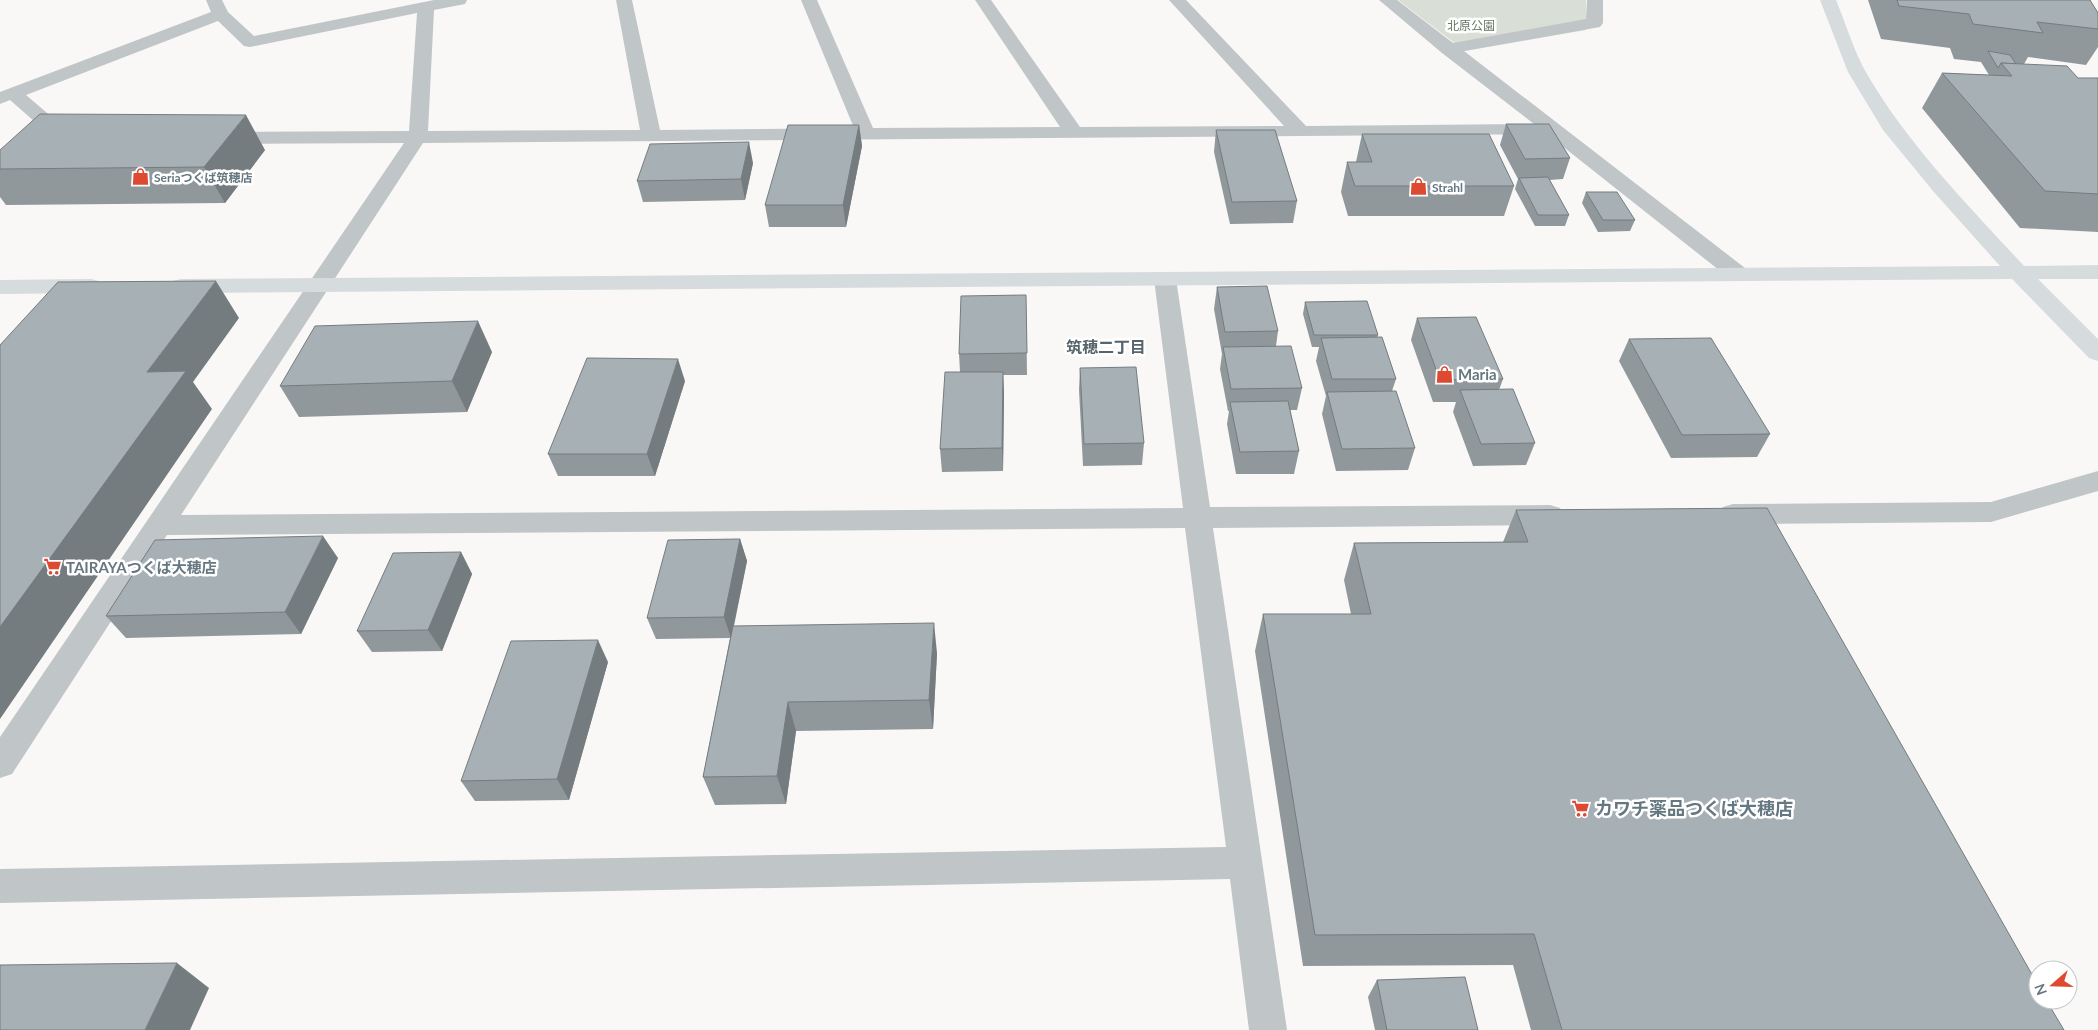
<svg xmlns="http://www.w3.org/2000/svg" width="2098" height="1030" viewBox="0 0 2098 1030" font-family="Lato,'Noto Sans JP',sans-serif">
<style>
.green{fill:#d9ded6}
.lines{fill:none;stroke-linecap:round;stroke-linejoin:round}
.street{fill:#c0c5c8;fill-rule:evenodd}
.secondary{fill:#d6dbde;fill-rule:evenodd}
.wall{fill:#90989c}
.shaded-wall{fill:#757c7f}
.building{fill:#a7b1b5;stroke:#757c7f}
.labels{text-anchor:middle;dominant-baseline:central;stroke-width:5;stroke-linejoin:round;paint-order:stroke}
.far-park-label{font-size:12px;fill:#697963;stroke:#fff}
.far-poi-label{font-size:12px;font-weight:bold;fill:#657780;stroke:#fff;text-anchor:start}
.poi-label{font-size:15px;font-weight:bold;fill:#657780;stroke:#fff;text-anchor:start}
.neighbourhood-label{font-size:16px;font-weight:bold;fill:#56646c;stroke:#fff}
.near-poi-label{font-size:18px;font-weight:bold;fill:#657780;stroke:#fff;text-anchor:start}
</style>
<rect width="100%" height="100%" fill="#f9f8f6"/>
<path class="green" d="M1398,0h188v30l-121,21z"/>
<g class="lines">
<g class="street">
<path d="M206,0h16l6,12 26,24 180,-36h33l-2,4 -31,6 -6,121 212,-1 -24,-130h16l28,130 194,-2 -53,-128h16l56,128 187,-1 -85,-127h16l89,127 204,-1 -115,-126h17l120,126 228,-2 -92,-71 -63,-53h18l56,43 133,-24 1,-19h16v23l-3,4 -136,24 281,217 3,5 -3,5 -8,2 -8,-2 -182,-144 -1124,9 -242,372 1002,-7 -29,-229 3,-5 8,-2 8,2 3,5 34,228 340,-2 10,3 4,7 -4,7 -10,3 -337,3 74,502h-38l-19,-151 -1230,24v-34l1226,-22 -41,-319 -1018,7 -155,239 -12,4v-41l404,-594 -183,1 -7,-2 -3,-4 3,-4 7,-2 188,-1 8,-118 -167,34 -6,-1 -26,-25 -192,74 47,40 3,4 -3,4 -7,2 -7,-2 -49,-43 -10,4v-12l211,-80z"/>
<path d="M2098,471v20l-107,31 -258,2 -10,-3 -4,-7 4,-7 10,-3 258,-2z"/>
</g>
<g class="secondary">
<path d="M1820,0h16c10,24 18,52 31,74 42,72 101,131 157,192l74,-1v14h-60l60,60v22l-9,-3 -77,-79 -1831,14 -8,-2 -3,-5 3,-5 8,-2 1819,-13 -67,-75 -50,-61 -35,-58z"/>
<path d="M91,279l8,2 3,5 -3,5 -8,2 -91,1v-14z"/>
</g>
</g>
<g class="wall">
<path d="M1868,0h222l8,13v34l-12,18 -58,-8 -4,7 54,14h20v154l-78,-4 -98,-120 20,-35 47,2 -8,-13 -27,-3 -4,-11 -69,-9z"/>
<path d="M1506,124l64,34 -7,21 -14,1 20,35 -4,11h-30l-20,-37 3,-10 -18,-34z"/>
<path d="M859,125l3,21 -16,81h-77l-4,-22z"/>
<path d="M1216,130l81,71 -4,22 -63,1 -16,-72z"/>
<path d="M1362,134l152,52 -10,30h-156l-7,-24 6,-30h9z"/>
<path d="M0,150h265l-40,53 -219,2 -6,-8z"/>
<path d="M753,163l-8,37 -102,2 -6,-21z"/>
<path d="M1586,192l49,28 -5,11 -32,1 -16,-29z"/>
<path d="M1217,287l61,44 -2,15 26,42 -5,22h-7l9,41 -5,23h-58l-9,-50 2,-13h-1l-8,-42 2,-15 -8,-45z"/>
<path d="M1026,295l1,80h-24l1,19 -1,77 -61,1 -2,-23 20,-77 -1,-18z"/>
<path d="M1305,302l73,33 -1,3 19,41 -4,12 23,57 -7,22 -72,1 -14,-57 4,-18 -10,-35 3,-14h-7l-9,-33z"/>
<path d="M1417,318l86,61 -4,11 36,53 -9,22 -53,1 -20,-54 3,-10h-23l-22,-62z"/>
<path d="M1629,339l141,95 -13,23 -86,1 -52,-97z"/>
<path d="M492,352l-25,60 -168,5 -19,-31z"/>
<path d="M1080,368l64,75 -2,22 -59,1 -4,-76z"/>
<path d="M685,381l-30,95h-97l-10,-22z"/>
<path d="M1516,510l548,520h-533l-18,-65 -210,1 -48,-315 8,-37h88l-7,-34 10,-37 149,-1z"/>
<path d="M740,539l7,22 -13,65 203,27 -4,76 -137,2 -10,73 -71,1 -12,-28 27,-139 -74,1 -9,-21z"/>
<path d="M461,552l11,22 -30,77 -70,1 -15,-21z"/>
<path d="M338,558l-37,76 -175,4 -20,-22z"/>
<path d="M608,662l-39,138 -94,1 -14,-20z"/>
<path d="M1377,980l101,50h-103l-7,-33z"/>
</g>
<g class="shaded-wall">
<path d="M246,115l19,35 -40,53 -21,-36z"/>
<path d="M859,125l3,21 -16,81 -3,-22z"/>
<path d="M749,142l4,21 -8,37 -4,-21z"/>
<path d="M216,281l23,37 -46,64 19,27 -212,310v-92l147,-255z"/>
<path d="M478,321l14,31 -25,60 -15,-31z"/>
<path d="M678,359l7,22 -30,95 -8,-22z"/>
<path d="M1003,372l1,22 -1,77 -1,-23z"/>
<path d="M323,536l15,22 -37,76 -16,-22z"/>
<path d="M740,539l7,22 -16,77 -7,-21z"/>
<path d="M461,552l11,22 -30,77 -14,-21z"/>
<path d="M934,623l3,30 -4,76 -4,-29z"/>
<path d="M598,640l10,22 -39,138 -12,-21z"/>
<path d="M788,702l8,29 -10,73 -9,-28z"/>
<path d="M177,963l32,25 -19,42h-45z"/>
</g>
<g class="building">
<path d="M1897,0h193l8,13v16l-61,-7 6,11 -70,-9 -4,-10 -70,-8z"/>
<path d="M1988,51l22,4 6,9 -15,-1 -3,5z"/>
<path d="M2001,63l66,3 11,12h20v116l-53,-3 -103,-118 70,3z"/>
<path d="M40,114l206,1 -42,52 -204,2v-19z"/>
<path d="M1506,124h43l21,34 -45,1z"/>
<path d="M788,125h71l-16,80h-78z"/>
<path d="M1216,130h59l22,71 -65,1z"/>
<path d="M1362,134h127l25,52h-159l-8,-24h25z"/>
<path d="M749,142l-8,37 -104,2 13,-37z"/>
<path d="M1548,177l21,38h-31l-19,-37z"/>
<path d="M1586,192h31l18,28h-32z"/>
<path d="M216,281l-69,91 39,-1 -186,256v-282l58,-63z"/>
<path d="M1267,286l11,45 -53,1 -8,-45z"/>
<path d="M1026,295l1,58 -68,1 2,-58z"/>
<path d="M1367,301l11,34h-64l-9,-33z"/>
<path d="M1476,317l27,62 -63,1 -23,-62z"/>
<path d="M478,321l-26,60 -172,5 35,-60z"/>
<path d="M1382,337l14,42h-64l-11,-41z"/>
<path d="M1711,338l59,96 -88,1 -53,-96z"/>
<path d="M1291,346l11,42 -71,1 -8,-42z"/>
<path d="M587,358l91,1 -31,95h-99z"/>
<path d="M1136,367l8,76 -60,1 -4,-76z"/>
<path d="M945,372h58l-1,76 -62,1z"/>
<path d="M1513,389l22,54 -54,1 -21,-54z"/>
<path d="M1396,391l19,57 -73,1 -15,-57z"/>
<path d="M1288,401l11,50 -59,1 -10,-50z"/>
<path d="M1767,508l271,477v15h8l18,30h-502l-28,-96 -219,1 -52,-321h108l-17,-71 174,-1 -12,-32z"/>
<path d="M323,536l-38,76 -179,4 49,-76z"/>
<path d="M740,539l-16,78 -77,1 21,-78z"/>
<path d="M461,552l-33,78 -71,1 36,-78z"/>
<path d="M934,623l-5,77 -141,2 -11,74 -74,1 30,-151z"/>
<path d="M598,640l-41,139 -96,2 50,-140z"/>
<path d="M177,963l-32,67h-145v-65z"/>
<path d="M1465,977l13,53h-91l-10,-50z"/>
</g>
<defs>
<symbol id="shop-bare" viewBox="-9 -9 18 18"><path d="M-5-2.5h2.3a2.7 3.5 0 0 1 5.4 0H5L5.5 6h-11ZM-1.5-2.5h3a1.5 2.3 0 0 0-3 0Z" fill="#de4931" stroke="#fff" stroke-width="2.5" paint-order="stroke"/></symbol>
<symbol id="supermarket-bare" viewBox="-9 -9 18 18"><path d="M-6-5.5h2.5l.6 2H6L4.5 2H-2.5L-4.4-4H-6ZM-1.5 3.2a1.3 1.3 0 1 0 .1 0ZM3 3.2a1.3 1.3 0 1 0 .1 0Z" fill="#de4931" stroke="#fff" stroke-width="2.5" paint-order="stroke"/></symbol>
</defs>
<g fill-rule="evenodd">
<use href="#shop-bare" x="128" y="164" width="25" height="25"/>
<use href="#shop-bare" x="1406" y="174" width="25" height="25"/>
<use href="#shop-bare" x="1432" y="362" width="25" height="25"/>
<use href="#supermarket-bare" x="40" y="554" width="25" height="25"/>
<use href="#supermarket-bare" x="1568" y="796" width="25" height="25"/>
</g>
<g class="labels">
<g class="far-park-label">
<text x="1471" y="25">北原公園</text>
</g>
<g class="far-poi-label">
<text x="154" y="177">Seriaつくば筑穂店</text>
<text x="1432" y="187">Strahl</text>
</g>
<g class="poi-label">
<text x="1458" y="374">Maria</text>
<text x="66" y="567">TAIRAYAつくば大穂店</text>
</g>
<g class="neighbourhood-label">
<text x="1106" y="346">筑穂二丁目</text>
</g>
<g class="near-poi-label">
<text x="1595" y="808">カワチ薬品つくば大穂店</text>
</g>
</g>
<g transform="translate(2053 985) rotate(250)"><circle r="24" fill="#ffffff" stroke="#c1c9cc"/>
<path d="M0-4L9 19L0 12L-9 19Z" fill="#de4931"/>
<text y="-8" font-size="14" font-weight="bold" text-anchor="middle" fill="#657780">N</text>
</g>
</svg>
